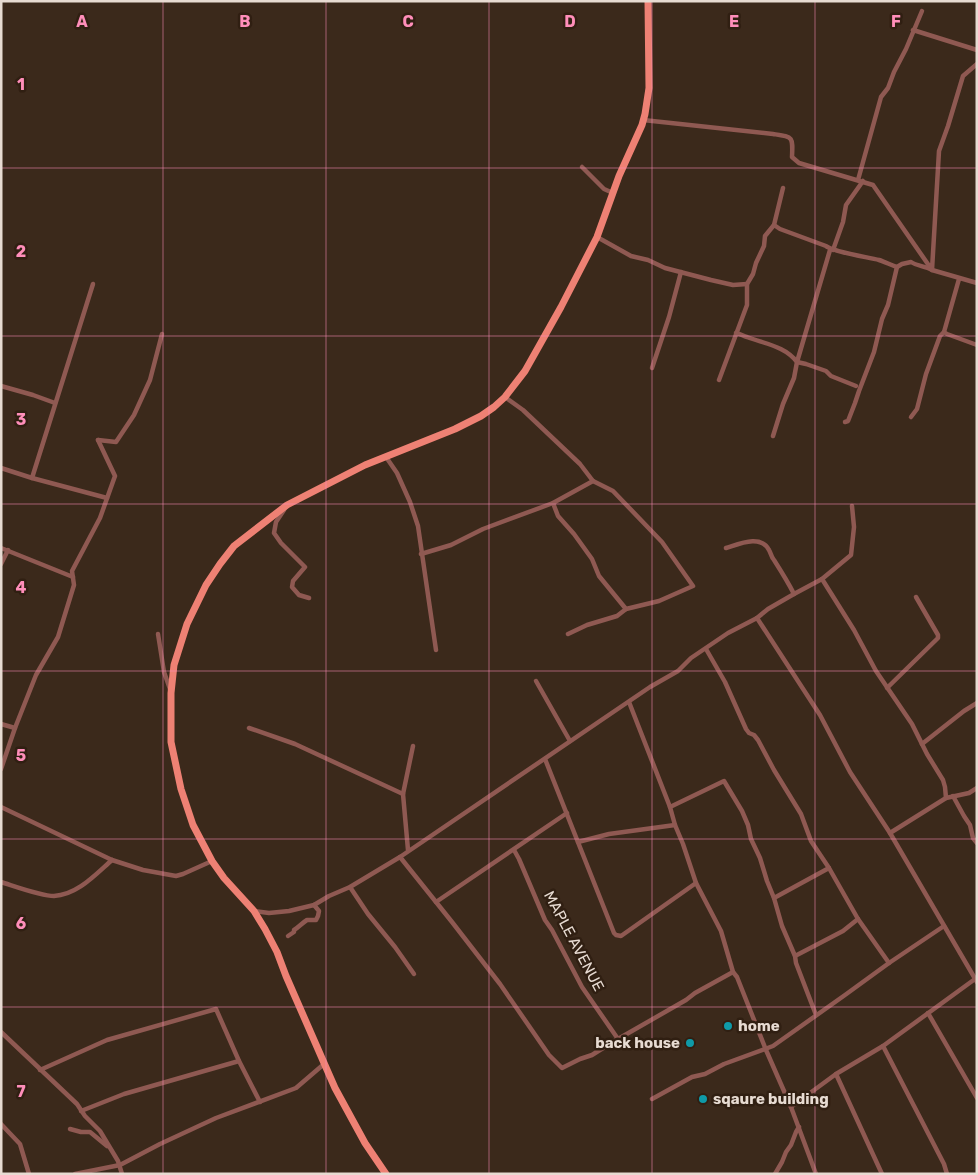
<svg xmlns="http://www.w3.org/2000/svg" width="978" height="1175" viewBox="0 0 978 1175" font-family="Rubik,sans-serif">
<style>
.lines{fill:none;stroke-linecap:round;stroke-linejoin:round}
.minor{stroke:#8f5952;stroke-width:4.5}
.primary{stroke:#ee8174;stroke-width:7}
.grid{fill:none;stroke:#ff8eba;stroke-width:1;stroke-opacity:0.55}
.culture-dot{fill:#0f9aa8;stroke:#301f12;stroke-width:2}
.labels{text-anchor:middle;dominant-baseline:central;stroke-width:5;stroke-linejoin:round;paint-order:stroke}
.street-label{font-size:15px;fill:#e7dbd2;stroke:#301f12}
.poi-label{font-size:15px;font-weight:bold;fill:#e7dbd2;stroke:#301f12;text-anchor:start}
.grid-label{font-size:16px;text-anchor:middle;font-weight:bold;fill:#ff8eba;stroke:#301f12;stroke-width:5;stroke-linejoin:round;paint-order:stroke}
</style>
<rect width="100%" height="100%" fill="#3b291b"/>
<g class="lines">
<g class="minor">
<path d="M913,30l64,20"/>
<path d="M643,120l130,14c20,3 20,2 19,23l7,6 74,22 59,85 7,-119 9,-25 15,-50 14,-12"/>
<path d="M582,167l22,22 9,4"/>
<path d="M858,180l23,-83 7,-9 6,-16 12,-23 16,-38"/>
<path d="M774,225l6,4 46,17c7,6 41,11 53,14 6,2 12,5 18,7l5,-3 9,-2c6,4 14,4 21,8l45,13"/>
<path d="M597,237l34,19 17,4 17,8 46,12 22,5 14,-1"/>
<path d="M833,250l10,-28 3,-17 17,-24"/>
<path d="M959,279l-15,53 3,2 30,11"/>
<path d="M736,333c5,1 7,3 11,4 18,7 38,9 50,25l9,2 20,7 5,5 25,10"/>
<path d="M652,368l17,-51 12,-45"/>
<path d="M719,380l28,-75v-21l6,-10 3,-11 8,-17 1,-10 9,-11 9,-37"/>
<path d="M1,386l32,9 22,8"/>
<path d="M505,397l18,13 57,54 13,17 20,10 49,51 31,44 -34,15 -33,8 -9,7 -30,9 -19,9"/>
<path d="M911,417l6,-8 9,-35 14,-38 4,-4"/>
<path d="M845,422l3,-1 7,-18 4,-12 15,-39 8,-33 6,-14 9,-38"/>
<path d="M773,436l10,-32 11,-26 3,-16 33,-112"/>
<path d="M98,440l18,2 18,-27 16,-35 12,-46"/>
<path d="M386,457l11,16 13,29 8,24 18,124"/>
<path d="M1,468l31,10 75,20"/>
<path d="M32,478l61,-194"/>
<path d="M553,503l5,13 16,18 18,25 7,17 27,33"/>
<path d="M284,510l-8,12 -2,11 7,10 24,24 -12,14 -1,6 7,8 10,3"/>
<path d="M1,548l72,29"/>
<path d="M726,548c13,-4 35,-14 43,2 2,3 2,7 5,10 7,11 14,22 20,34"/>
<path d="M421,554l30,-9 32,-16 70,-26 40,-22"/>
<path d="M1,564l7,-14"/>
<path d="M822,579l32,51 22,41 36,53 15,30 16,26 2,7 1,11"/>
<path d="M757,618l63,97 30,57 40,61 87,149"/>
<path d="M158,634l6,38 6,17"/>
<path d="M706,649l19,33 21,47 3,4 5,2 4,5 16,30 27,44 10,27 18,27 29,51 31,44"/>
<path d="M536,681l34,60"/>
<path d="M887,688l51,-50v-3l-22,-38"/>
<path d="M629,702l41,105 5,18 8,19 13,39 25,48 12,41 4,5 29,73 25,57 25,67"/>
<path d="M1,724l14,4"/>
<path d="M249,728l46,16 108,50"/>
<path d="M922,744l42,-33 13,-8"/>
<path d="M545,759l69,174 2,2 5,1 75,-53"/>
<path d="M1,769l14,-41 21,-53 22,-38 16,-52 -2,-14 28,-53 15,-42 -17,-36"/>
<path d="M953,796l11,20 6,9 3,13 4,5"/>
<path d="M1,807l111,53 31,10 33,6 7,-2 29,-13"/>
<path d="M670,807l54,-26 18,30 6,14 3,14 9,19 7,23 7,17 8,28 13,30 1,7 20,52"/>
<path d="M890,833l56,-35 23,-5 8,-5"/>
<path d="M578,842l31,-8 66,-9"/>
<path d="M408,850l-5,-56 10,-48"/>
<path d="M514,850l5,9 26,61 7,10 30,57 36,52"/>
<path d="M400,857l52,65 48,62 49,71 13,13 18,-9 12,-4 19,-12 7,-4 68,-39 9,-7 38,-21"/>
<path d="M1,882c13,4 40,14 53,14 23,-1 41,-21 58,-36"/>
<path d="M350,887l18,27 27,33 19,27"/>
<path d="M774,898l55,-30"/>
<path d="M436,902l131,-89"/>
<path d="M254,911l15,2 20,-2 25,-6 15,-9 21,-9 50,-30 250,-170 28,-16 13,-13 37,-25 29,-15 11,-9 26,-15 28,-15 29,-24 3,-28 -2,-21"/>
<path d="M288,936l6,-4v-2c5,-3 8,-7 13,-10h9l2,-4 1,-5 -5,-6"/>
<path d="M795,956l48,-25 15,-12"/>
<path d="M928,1013l49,85"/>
<path d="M1,1032l76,72 8,12 15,15 18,30 4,13"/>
<path d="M883,1046l61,118 3,10"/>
<path d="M40,1070l67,-30 109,-31 23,52 21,41"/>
<path d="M836,1074l46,100"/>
<path d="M652,1099l40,-22 13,-3 19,-10 49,-18 72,-51 44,-32 55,-37"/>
<path d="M791,1107l45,-33 47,-28 92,-67"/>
<path d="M81,1111l43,-17 115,-33"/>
<path d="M1,1124l19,20 9,30"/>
<path d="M70,1129l11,3h9l17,14"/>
<path d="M75,1174l45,-9 40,-21 56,-26 80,-30 28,-24"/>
<path d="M775,1174l7,-12 4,-10 5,-7 5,-13 3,-5"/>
</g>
<path class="primary" d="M386,1174l-21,-31 -30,-55 -49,-112 -9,-24 -12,-23 -11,-18 -30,-33 -12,-17 -19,-36 -12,-36 -10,-47v-49l3,-28 13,-41 19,-39 14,-21 14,-18 53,-41 78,-40 90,-36 26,-13 13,-9 11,-10 20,-26 36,-64 36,-70 22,-61 23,-51 3,-11 4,-26 -1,-87"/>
</g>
<path class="grid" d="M163,1v1173M326,1v1173M489,1v1173M652,1v1173M815,1v1173M1,168h976M1,336h976M1,504h976M1,671h976M1,839h976M1,1007h976"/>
<g class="culture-dot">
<circle cx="728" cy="1026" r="5"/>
<circle cx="690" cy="1043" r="5"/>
<circle cx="703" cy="1099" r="5"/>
</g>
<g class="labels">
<g class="street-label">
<text transform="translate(574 941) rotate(62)">MAPLE AVENUE</text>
</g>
<g class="poi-label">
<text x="738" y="1026">home</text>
<text x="680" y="1043" text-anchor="end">back house</text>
<text x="713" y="1099">sqaure building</text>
</g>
</g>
<g class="grid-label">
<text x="82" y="27">A</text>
<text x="245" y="27">B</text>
<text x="408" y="27">C</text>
<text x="570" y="27">D</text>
<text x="734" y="27">E</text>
<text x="896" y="27">F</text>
<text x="21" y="90">1</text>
<text x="21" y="257">2</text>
<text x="21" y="425">3</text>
<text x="21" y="593">4</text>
<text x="21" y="761">5</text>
<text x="21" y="929">6</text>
<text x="21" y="1097">7</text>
</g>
<rect width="978" height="1175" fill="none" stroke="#e7dbd2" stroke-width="5"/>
</svg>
